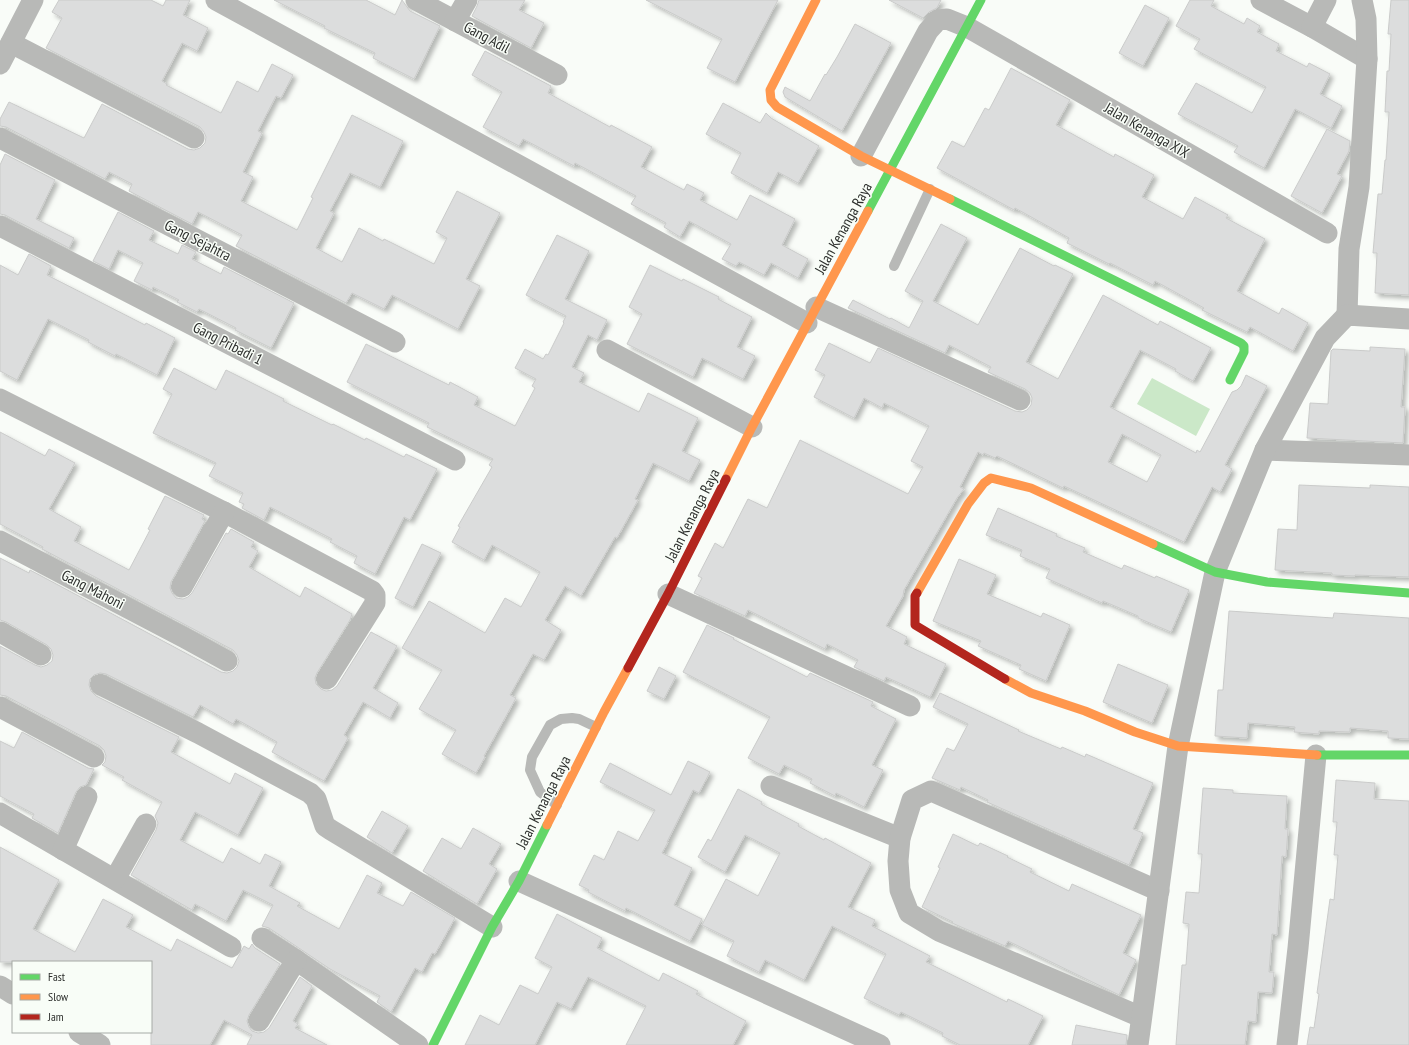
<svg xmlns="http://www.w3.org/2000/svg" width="1409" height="1045" viewBox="0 0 1409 1045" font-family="'PT Sans Narrow',sans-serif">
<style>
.park{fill:#cbe8c8}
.building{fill:#dcdddd;stroke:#cacbca;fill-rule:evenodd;filter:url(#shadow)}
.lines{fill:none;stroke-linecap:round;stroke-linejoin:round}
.lane{stroke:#b8b9b7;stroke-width:10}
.street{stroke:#b8b9b7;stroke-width:21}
.fast{stroke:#63d668;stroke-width:9}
.slow{stroke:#ff974d;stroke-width:9}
.jam{stroke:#b3261e;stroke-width:9}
.labels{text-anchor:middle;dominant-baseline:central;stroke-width:3;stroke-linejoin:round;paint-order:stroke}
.street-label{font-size:15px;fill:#2c2e2c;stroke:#f8fdf7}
</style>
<defs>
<filter id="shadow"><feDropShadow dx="3.5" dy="3.5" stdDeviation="2" flood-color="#0004"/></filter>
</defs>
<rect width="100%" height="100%" fill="#f9fcf8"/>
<path class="park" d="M1152,378l58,31 -14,27 -59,-32z"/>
<g class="building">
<path d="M59,0h92l12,6 3,-6h24l-7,15 25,13 -11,23 -15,-8 -20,38 5,3 -1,1 55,28 16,-32 21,11 14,-28 21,11 -12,23 -5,-2 -18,35 4,2 -19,39 10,5 -12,24 56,29 16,-32 -2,-1 41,-82 51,26 -23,46 -30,-14 -20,38 4,2 -18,35 26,14 17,-34 24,13 1,-2 50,25 13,-26 -11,-6 21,-41 43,22 -34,66 14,7 -22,43 -66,-34 -8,14 -32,-16 -6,10 -110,-57 6,-11 -44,-23 -6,12 -63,-33 3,-7 -23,-12 -4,7 -99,-52 -6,-1v-7l9,-17 75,36 18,-34 86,45 6,1 6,-2 5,-5 1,-6 -2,-5 -4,-5 -154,-79 16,-30 -10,-6z"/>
<path d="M274,0h92l29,15 7,-15 8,11 30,15 -26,53 -41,-21 2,-5 -51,-25 1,-2z"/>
<path d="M479,0h46l-6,10 25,13 -13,25 -59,-32 5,-10z"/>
<path d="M646,0h132l-43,82 -28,-14 15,-29z"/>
<path d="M889,0h52l-4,8 -8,4 -6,6z"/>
<path d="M1190,0h24l-3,6 33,18 3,-6 13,8 -3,6 22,12 -3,7 31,16 2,-4 21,11 -10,20 22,12 -11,22 -36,-19 -31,59 -30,-16 4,-6 -60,-32 18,-31 56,30 14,-26 -72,-38 6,-10 -24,-13z"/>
<path d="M1391,0h18v295l-34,-2 2,-40h-4l5,-59h4l3,-34h1l3,-48h-4l2,-41h2l2,-37h-3z"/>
<path d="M1145,5l24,13 -26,48 -24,-13z"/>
<path d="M855,24l36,19 -49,88 -57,-34 -2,-5 2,-5 25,14 15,-27 1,1 11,-18z"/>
<path d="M485,51l66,35 -3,7 62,34 1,-2 41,22 -11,20 43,23 3,-6 17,9 -4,7 37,20 13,-25 45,24 -13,26 26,14 -10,19 -27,-15 -7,12 -25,-13 -3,4 -14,-7 9,-15 -42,-23 -9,16 -16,-10 2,-4 -35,-19 5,-8 -61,-33 -1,3 -51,-27 -4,7 -36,-19 19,-35 -30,-17z"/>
<path d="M1011,68l59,32 -14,25 58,32 1,-3 39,21 -12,22 41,22 12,-22 33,18 -2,3 39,21 -28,52 42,23 3,-6 26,15 -15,28 -43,-24 -3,5 -45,-22 2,-2 -49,-27 -2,4 -43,-22 -1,1 -42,-21 2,-5 -54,-30 -1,2 -77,-42 15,-27 12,6 21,-39 4,2z"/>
<path d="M723,103l37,20 6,-10 5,5 48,28 -21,37 -20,-11 -11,21 -36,-20 10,-20 -35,-19z"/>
<path d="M1327,129l23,12 -1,10 -12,23 5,2 -20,37 -31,-17z"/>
<path d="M5,154l50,26 -19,39 38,19 -5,10 -64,-33 -5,-1v-49z"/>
<path d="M118,212l36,19 -5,9 29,14 4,-9 14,7 -4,7 29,15 3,-7 70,36 -23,45 -36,-18 1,-2 -37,-19 -2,3 -20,-10 2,-2 -26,-13 -1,3 -18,-9 9,-18 -25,-13 -9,19 -16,-8z"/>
<path d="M941,224l26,14 -34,63 45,24 42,-77 34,18 1,-1 18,9 -47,88 32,17 45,-84 55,30 2,-4 51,27 -18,33 -18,-10 1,-2 -36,-19 -30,57 86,46 1,-3 3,2 32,-60 5,-2 4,-4 5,-11 21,11 -42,79 7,4 -12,23 -8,-5 -28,55 -120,-56 -1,2 -66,-32 -2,2 -11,-5 -1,2 -5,-3 -18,35 4,2 -7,9 -53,92 -1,6 -17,30 21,11 -3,7 42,20 -16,33 -44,-20 -2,4 -30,-14 4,-7 -31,-16 -2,5 -77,-39 -3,6 -51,-23 8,-15 -4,-2 17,-33 8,5 25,-49 19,9 33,-68 108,54 15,-27 -12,-6 18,-35 -45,-23 -2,5 -18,-10 -10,20 -40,-21 11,-22 -10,-5 14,-27 41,20 8,-15 137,63 7,1 5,-2 4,-5 1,-7 -2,-5 -5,-4 -37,-17 3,-5 -42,-22 -4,8 -97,-45 5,-8 37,19 1,-1 18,10 14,-27 -18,-10zM1122,434l39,21 -14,27 -39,-20z"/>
<path d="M557,235l32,16 -24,48 42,21 -10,20 -9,-5 -16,32 12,6 -5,9 60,30 9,-19 50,25 -16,33 18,9 -11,21 -36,-18 -18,36 3,1 -21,38 -2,-1 -34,59 -16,-10 -20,34 16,10 -17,30 -11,-6 -23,41 6,3 -32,58 1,1 -9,16 -34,-19 14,-24 -37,-21 23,-39 -40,-22 27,-47 56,32 20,-35 16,9 19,-35 -48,-27 -8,15 -32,-18 8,-15 -2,-1 34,-59 -3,-2 4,-6 -66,-32 2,-4 -82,-41 19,-38 83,41 1,-3 28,15 -4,8 41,21 20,-38 -3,-2 4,-7 -21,-11 10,-19 18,10 3,-5 2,1 16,-32 -1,-1 3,-6 -40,-21z"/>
<path d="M29,254l22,12 -4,9 98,50 1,-2 29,15 -18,37 -41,-21 -1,2 -27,-14 1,-2 -41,-21 -31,61 -17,-9v-106l18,10z"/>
<path d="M650,265l32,16 1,-2 36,18 -1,2 34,18 -15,30 18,9 -12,23 -41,-21 -9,19 -66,-33 15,-30 -13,-7z"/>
<path d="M1370,347l35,2 -4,58h4l-2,36 -96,-5 3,-35 18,1 3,-53 2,-2 37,2z"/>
<path d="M174,368l42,22 10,-20 58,29 -1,2 49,24 1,-1 32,16 1,-2 38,19 2,-3 31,15 -27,51 -6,-3 -29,57 -21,-11 3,-7 -27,-14 2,-3 -62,-32 -6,13 -22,-12 2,-4 -5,-2 4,-9 -34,-17 7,-13 -63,-30 19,-39 -9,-5z"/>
<path d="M0,432l45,24 4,-7 26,14 -26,46 32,18 -7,14 55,29 21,-40 -2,-1 17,-33 39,19 -2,4 3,2 -34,61 -1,6 2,5 4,5 7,1 5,-2 4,-4 34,-60 2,1 3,-5 23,13 -3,5 7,4 -9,16 51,30 5,-10 47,27 -2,6 -33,53 -2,5 1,6 5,5 5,2 6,-1 5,-4 34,-54 26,14 -24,42 25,15 -8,15 -27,-16 -19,33 4,3 -24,43 -52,-29 5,-10 -41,-23 -3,5 -33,-19 -7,12 -87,-43 -6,-1 -6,2 -4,4 -1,6 2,6 5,5 83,41 -8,15 59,32 5,-11 28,15 -25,47 -43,-23 -15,28 43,23 8,-15 29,16 5,-10 16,8 -12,24 31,17 -3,3 42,23 28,-54 15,8 -5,10 26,13 8,-14 44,26 -20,36 -3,-1 -10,19 -7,-4 -24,44 -14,-10 3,-6 -50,-27 -61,-41 -7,-2 11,-21 -30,-15 -17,31 -31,-17 -3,6 -61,-35 25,-45 2,-7 -3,-7 7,-14 -40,-22 2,-3 -22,-12 3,-3 1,-6 -2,-6 -4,-4 -94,-50 -6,-1v-49l35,19 6,2 6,-2 5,-4 1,-6 -2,-6 -4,-4 -41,-23 -6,-2v-62l29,15 1,-3 191,102 6,1 6,-2 4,-4 2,-6 -2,-6 -4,-5 -191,-101 1,-2 -43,-23z"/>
<path d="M1299,485l71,3v-3l39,2v90l-54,-2v1l-23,-1v-2l-57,-3 3,-41 19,1z"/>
<path d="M998,508l59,26 -1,2 29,12 -2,4 39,17 2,-4 31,13 1,-2 33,14 -18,42 -33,-14v-2l-35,-15 -1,2 -56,-25 4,-9 -30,-13 2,-6 -36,-15z"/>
<path d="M422,544l19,9 -28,54 -18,-9z"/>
<path d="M959,559l37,16 -9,19 54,23 2,-4 27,12 -24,56 -27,-12 2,-4 -43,-19 3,-5 -48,-20z"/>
<path d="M1229,611l104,7 1,-5 75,5v121l-21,-1v-7l-38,-3v4l-31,-1v3l-25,-2 1,-5 -47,-4 -1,15 -32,-2 3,-46h5z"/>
<path d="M707,625l27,13 -1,1 74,38 3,-4 63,29 -2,4 25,13 -24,46 11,5 -19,37 -28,-14 -1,3 -25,-13 2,-4 -28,-14 -5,9 -31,-16 22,-41 -87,-45z"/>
<path d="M1118,664l50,21 -16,38 -49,-21z"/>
<path d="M659,667l17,9 -12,23 -17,-8z"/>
<path d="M940,693l79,37 -1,1 43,18 1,-2 23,10 1,-3 67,29 -20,46 10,4 -14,32 -142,-63 1,-2 -27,-13 -1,3 -28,-12 15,-30 7,3 14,-27 -35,-17z"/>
<path d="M22,732l66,36 6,1 -8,16 -6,2 -4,5 -18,41 -26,-15 2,-4 -34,-18v-55l14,7z"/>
<path d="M688,761l22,11 -11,21 -6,-3 -26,52h1l-6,11 30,15 -18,37 28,14 -12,22 -64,-33 -1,3 -37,-19 1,-2 -10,-5 15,-30 10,5 14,-29 20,10 17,-31 -55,-28 10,-19 61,32z"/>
<path d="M1336,780l39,3 -1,16 35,2v244h-102l3,-18 4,1 5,-34 -2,-1 13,-94 4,1 4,-45h-4l3,-33h-4z"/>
<path d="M1203,788l30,2v3l54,3 -2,33h3l-2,28 -4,-1 -5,79 -5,-1 -3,38h5l-2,21 -14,-1 -2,30 -8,-1 -3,24h-69l6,-80h4l3,-41 -6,-1 3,-31 13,1 3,-39h-4z"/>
<path d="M738,789l24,13 -1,2 38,20 -1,2 26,14 1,-2 46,25 -23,44 27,13 -3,6 58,30 -4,6 81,40 1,-3 35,17 -15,29h-68l-18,-9 1,-3 -42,-21 -2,3 -35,-17 22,-44 -54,-28 -28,54 -39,-20 -6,12 -32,-16 7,-15 -32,-16 24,-46 32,17 22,-43 -35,-18 -20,37 -27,-15 10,-18 3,2z"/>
<path d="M382,811l26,15 -16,27 -25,-16z"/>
<path d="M473,828l28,16 -12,20 8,5 -20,35 -54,-33 19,-33 19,11z"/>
<path d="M953,834l25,12 2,-3 28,13 -1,1 25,12 -2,3 39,19 3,-7 69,31 -18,38 13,7 -17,35 -111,-54 -3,5 -53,-23 1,-1 -31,-15 18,-39 -2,-1z"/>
<path d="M0,847l59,33 -26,49 42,23 28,-53 30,16 -7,12 45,24 6,-12 55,29 12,-22 5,3 3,-5 3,4 25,16 -31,51 -2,6 2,6 3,4 6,2 6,-1 5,-4 31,-51 12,9 -19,35 5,3 -3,4 32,17h-80l5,-10 -28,-15 -14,25h-59v-83h-151z"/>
<path d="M557,914l45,24 -5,10 62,33 4,-8 35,18 -2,3 50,27 -13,24h-107l20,-39 -58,-29 -17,32 -14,-7 -22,43h-70l15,-30 19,10 21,-40 18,9 14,-27 -17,-9z"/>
<path d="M1076,1025l51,10 -1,10h-54z"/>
</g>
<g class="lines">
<g class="lane">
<path d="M894,266l36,-77"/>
<path d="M557,805l-17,-13 -10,-22 2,-13 18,-32 11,-6 11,-1 7,1 17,8"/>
</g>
<g class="street">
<path d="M216,0l591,323"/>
<path d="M416,0l141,75"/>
<path d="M1261,0l51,27 55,32"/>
<path d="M455,21l12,-21"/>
<path d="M1312,27l14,-27"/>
<path d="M11,43l183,95"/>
<path d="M0,64l33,-64"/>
<path d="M0,138l395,204"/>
<path d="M861,156l67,-125 10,-11 9,-1 20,8 360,206"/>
<path d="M0,226l455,234"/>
<path d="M816,307l204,93"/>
<path d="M1347,315l2,-66 10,-62 8,-128 -1,-40 -4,-19"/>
<path d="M607,350l145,77"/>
<path d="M0,399l224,113 148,79 3,4v8l-48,76"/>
<path d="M1265,450l144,5"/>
<path d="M0,541l185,97 42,23"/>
<path d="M182,587l42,-75"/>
<path d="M668,594l242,112"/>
<path d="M0,632l41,23"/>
<path d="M101,685l97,48 112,60 6,6 9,27 6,4 161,97"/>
<path d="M0,707l94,50"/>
<path d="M771,786l129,52"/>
<path d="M0,813l231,134"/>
<path d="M63,850l24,-53"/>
<path d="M115,879l31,-55"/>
<path d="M519,881l361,164"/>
<path d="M262,938l34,22 122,85"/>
<path d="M0,986l13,8"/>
<path d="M1141,1017l-202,-86 -30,-18 -9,-23 -2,-29 2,-23 12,-38 19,-9 228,100"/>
<path d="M259,1021l37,-61"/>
<path d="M79,1032l21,13"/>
<path d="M1138,1045l40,-299 37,-174 50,-122 60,-112 22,-23 62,4"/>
<path d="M1287,1045l11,-97 18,-193"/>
</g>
<g class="fast">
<path d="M950,199l291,144 3,3v6l-14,28"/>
<path d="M868,211l113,-211"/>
<path d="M1153,544l62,28 52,10 142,11"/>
<path d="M1317,755h92"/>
<path d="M433,1045l59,-118 27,-46 28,-56"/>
</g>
<g class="slow">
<path d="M816,0l-46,90 1,10 6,7 84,49 89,43"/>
<path d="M726,479l26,-52 116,-216"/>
<path d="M917,593l51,-89 16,-21 7,-5 40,10 122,56"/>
<path d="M1005,679l26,14 54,18 50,21 43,14 139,9"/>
<path d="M547,825l57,-113 24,-44"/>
</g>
<g class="jam">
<path d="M917,593l-2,3v29l90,54"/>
<path d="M628,668l40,-74 58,-115"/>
</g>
</g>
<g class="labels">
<g class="street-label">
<text transform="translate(487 37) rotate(28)">Gang Adil</text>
<text transform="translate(1147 130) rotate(30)">Jalan Kenanga XIX</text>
<text transform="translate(843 228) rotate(-61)">Jalan Kenanga Raya</text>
<text transform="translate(198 240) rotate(27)">Gang Sejahtra</text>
<text transform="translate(228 343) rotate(27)">Gang Pribadi 1</text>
<text transform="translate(692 515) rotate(-63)">Jalan Kenanga Raya</text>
<text transform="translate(93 589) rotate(27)">Gang Mahoni</text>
<text transform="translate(543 802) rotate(-63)">Jalan Kenanga Raya</text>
</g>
</g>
<rect x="12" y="961" width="140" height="72" fill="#f8fdf7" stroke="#a6aaa6"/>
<rect x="20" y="974" width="20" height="6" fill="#63d668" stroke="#a6aaa6"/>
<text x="48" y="981" font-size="12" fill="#2c2e2c">Fast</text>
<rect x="20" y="994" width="20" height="6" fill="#ff974d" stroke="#a6aaa6"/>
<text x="48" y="1001" font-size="12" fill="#2c2e2c">Slow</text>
<rect x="20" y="1014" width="20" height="6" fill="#b3261e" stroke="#a6aaa6"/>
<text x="48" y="1021" font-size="12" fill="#2c2e2c">Jam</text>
</svg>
